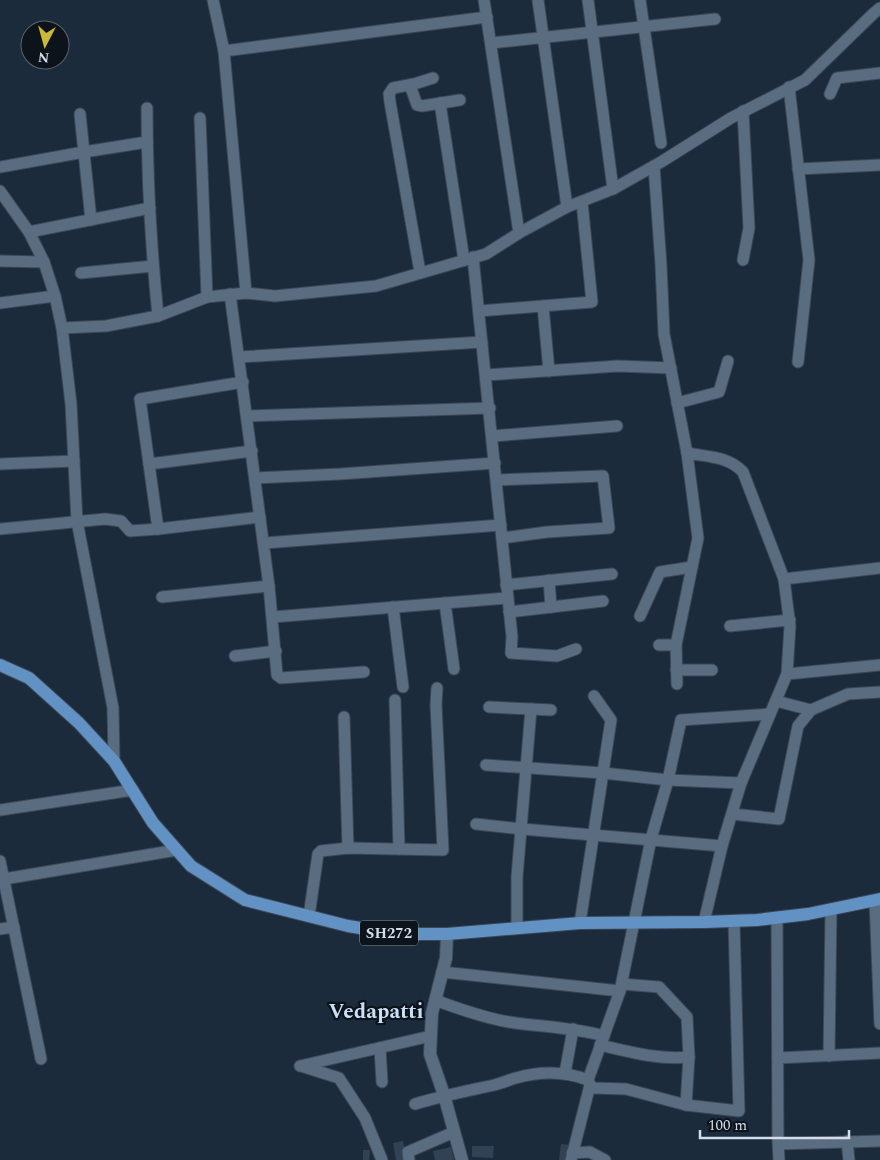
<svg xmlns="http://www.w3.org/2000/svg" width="880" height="1160" viewBox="0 0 880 1160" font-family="Spectral,serif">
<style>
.building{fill:#314254}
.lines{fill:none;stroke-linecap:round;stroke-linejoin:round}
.minor-casing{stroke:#3b4856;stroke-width:13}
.tertiary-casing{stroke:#3b4856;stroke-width:14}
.primary-casing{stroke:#3b4856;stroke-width:14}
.minor{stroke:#5a6c80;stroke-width:11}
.tertiary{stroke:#5a6c80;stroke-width:12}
.primary{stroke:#6292c4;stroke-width:12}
.labels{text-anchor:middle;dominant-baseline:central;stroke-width:4.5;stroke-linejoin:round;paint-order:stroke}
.shield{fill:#0c131b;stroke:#97a0ab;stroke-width:1}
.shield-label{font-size:15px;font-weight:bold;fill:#d3dde9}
.district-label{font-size:21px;font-weight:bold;fill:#cbdff6;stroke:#0c131b}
</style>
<rect width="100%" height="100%" fill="#1b2b3c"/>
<g class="building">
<path d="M403,1141l4,19h-11l-3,-17z"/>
<path d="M561,1144l10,1 -1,15h-11z"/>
<path d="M472,1146h22l-1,12 -21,-1z"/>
<path d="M451,1147l3,13h-19l-2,-9z"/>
<path d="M363,1150h7l-1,10h-6z"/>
</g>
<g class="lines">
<defs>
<g id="minor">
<path d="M213,0l11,51 22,242"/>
<path d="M484,0l35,233"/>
<path d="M538,0l29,207"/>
<path d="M588,0l25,189"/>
<path d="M640,0l21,143"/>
<path d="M491,43l224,-24"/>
<path d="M224,51l263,-34"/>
<path d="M410,85l7,20 5,1 38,-6"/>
<path d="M789,87l20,173 -11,102"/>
<path d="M830,94l7,-16 43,-5"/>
<path d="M440,103l24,157"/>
<path d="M147,108c0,69 4,139 11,208"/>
<path d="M743,111l6,117 -6,32"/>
<path d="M80,114l11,106"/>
<path d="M200,118l7,179"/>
<path d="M654,166l7,99 3,69 23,119"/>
<path d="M0,167l84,-15 63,-10"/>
<path d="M798,169l82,-4"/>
<path d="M0,191l29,41 15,30 11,34 7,32 9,76 6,117 36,187 1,53"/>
<path d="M29,232l121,-24"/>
<path d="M473,257l39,380 -1,16 46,3 19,-7"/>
<path d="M0,261l44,1"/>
<path d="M420,272l-30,-170 -1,-8 4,-6 21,-4 19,-6"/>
<path d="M81,273l72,-7"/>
<path d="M230,294l39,292 8,89 4,3 83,-6"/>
<path d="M0,303l55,-7"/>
<path d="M543,306l6,65"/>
<path d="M479,311l113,-9 -10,-100"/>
<path d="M62,328l44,-2 52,-10 49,-19 39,-4 29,3 101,-10 110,-32 33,-21 48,-26 46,-18 48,-27 70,-44 74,-38 69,-67 6,-5"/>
<path d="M240,357l242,-15"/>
<path d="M486,375l132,-9 53,2"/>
<path d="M677,403l42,-11 9,-31"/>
<path d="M247,416l243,-8"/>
<path d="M493,436l124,-10"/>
<path d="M0,464l74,-3"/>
<path d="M149,464l103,-13"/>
<path d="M255,478l85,-4 155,-11"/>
<path d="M497,480l106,-4 6,52 -62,4 -45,6"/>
<path d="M0,529l105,-10 16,2 9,10 28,-2 -18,-130 103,-17"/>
<path d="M158,529l102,-12"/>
<path d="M264,543l237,-18"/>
<path d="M784,579l96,-11"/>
<path d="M549,580l2,27"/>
<path d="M506,585l106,-11"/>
<path d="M162,597l107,-11"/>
<path d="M445,603l9,66"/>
<path d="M393,607l10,80"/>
<path d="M509,612l94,-11"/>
<path d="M640,616l20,-44 32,-5"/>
<path d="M273,617l234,-19"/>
<path d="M730,626l60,-6"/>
<path d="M659,645h17"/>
<path d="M235,656l41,-5"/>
<path d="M676,670h36"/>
<path d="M787,674l93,-9"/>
<path d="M677,684l-1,-39 22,-107 -11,-85c21,4 41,3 56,19l41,107 6,47 -3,48 -46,109 -19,63 -18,76"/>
<path d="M395,700l4,149"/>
<path d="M776,701l35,9"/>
<path d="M489,707l42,2 -14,168v51"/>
<path d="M531,709l20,1"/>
<path d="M344,717l4,131"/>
<path d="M486,765l117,8 65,7 73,3"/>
<path d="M0,810l133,-20"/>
<path d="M732,814l47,5 19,-93 13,-16 37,-16 32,-2"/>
<path d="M476,824l46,5 200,17"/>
<path d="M0,861l41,198"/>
<path d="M4,879l173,-29"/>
<path d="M875,901l5,123"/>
<path d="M309,916l9,-62 3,-3 27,-3 95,2 -7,-145 1,-17"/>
<path d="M777,918l1,224 1,18"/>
<path d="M580,923l31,-203 -17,-24"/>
<path d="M0,929l14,-2"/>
<path d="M442,972l178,19"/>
<path d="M622,984l37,3 28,30 2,40 -3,48"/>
<path d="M435,1000c24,9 49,18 74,22 32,5 63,5 95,14"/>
<path d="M600,1045c30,7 59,15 89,12"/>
<path d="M380,1048l2,34"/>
<path d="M829,1056l2,-146"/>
<path d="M778,1058l102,-5"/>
<path d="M300,1066l131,-30"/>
<path d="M301,1066l38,12 26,40 17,42"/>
<path d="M565,1073l8,-44"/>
<path d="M588,1080l32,-89 31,-152 17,-59 13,-60 89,-6"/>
<path d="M415,1104c26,-8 52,-13 79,-19 8,-2 15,-5 22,-7 25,-7 48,-7 72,2l2,5 4,3 32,1 60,16 53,6 -5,-190"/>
<path d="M847,1141l2,19"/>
<path d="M779,1144l101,-3"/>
<path d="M572,1153l18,-1 15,8"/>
<path d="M409,1160l-1,-8 46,-20"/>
<path d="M571,1160l19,-75"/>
</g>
<path id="tertiary" d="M447,934l-1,24 -14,55 -2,41 14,41 18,65"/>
<path id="primary" d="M0,665l29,13 50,45 35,38 39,62 38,43 54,34 103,26 49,8h50l133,-11 124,-1 53,-2 51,-6 72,-15"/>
</defs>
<use href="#minor" class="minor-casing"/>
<use href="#tertiary" class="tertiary-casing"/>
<use href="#primary" class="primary-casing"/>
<use href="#minor" class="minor"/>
<use href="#tertiary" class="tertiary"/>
<use href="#primary" class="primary"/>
</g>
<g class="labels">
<rect class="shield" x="360" y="920.5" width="58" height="25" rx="4"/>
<g class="shield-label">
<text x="389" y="933">SH272</text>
</g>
<g class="district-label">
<text x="376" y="1012">Vedapatti</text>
</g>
</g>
<g transform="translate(45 45) rotate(186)"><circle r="24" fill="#0c131b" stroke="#5c646d"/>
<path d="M0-4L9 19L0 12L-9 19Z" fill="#ccb938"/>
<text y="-8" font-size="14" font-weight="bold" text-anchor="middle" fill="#d3dde9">N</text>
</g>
<path d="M700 1130v8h149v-8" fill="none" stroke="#d3dde9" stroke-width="2.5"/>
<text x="708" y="1130" font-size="15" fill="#d3dde9" stroke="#0c131b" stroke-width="4" paint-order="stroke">100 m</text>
</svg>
